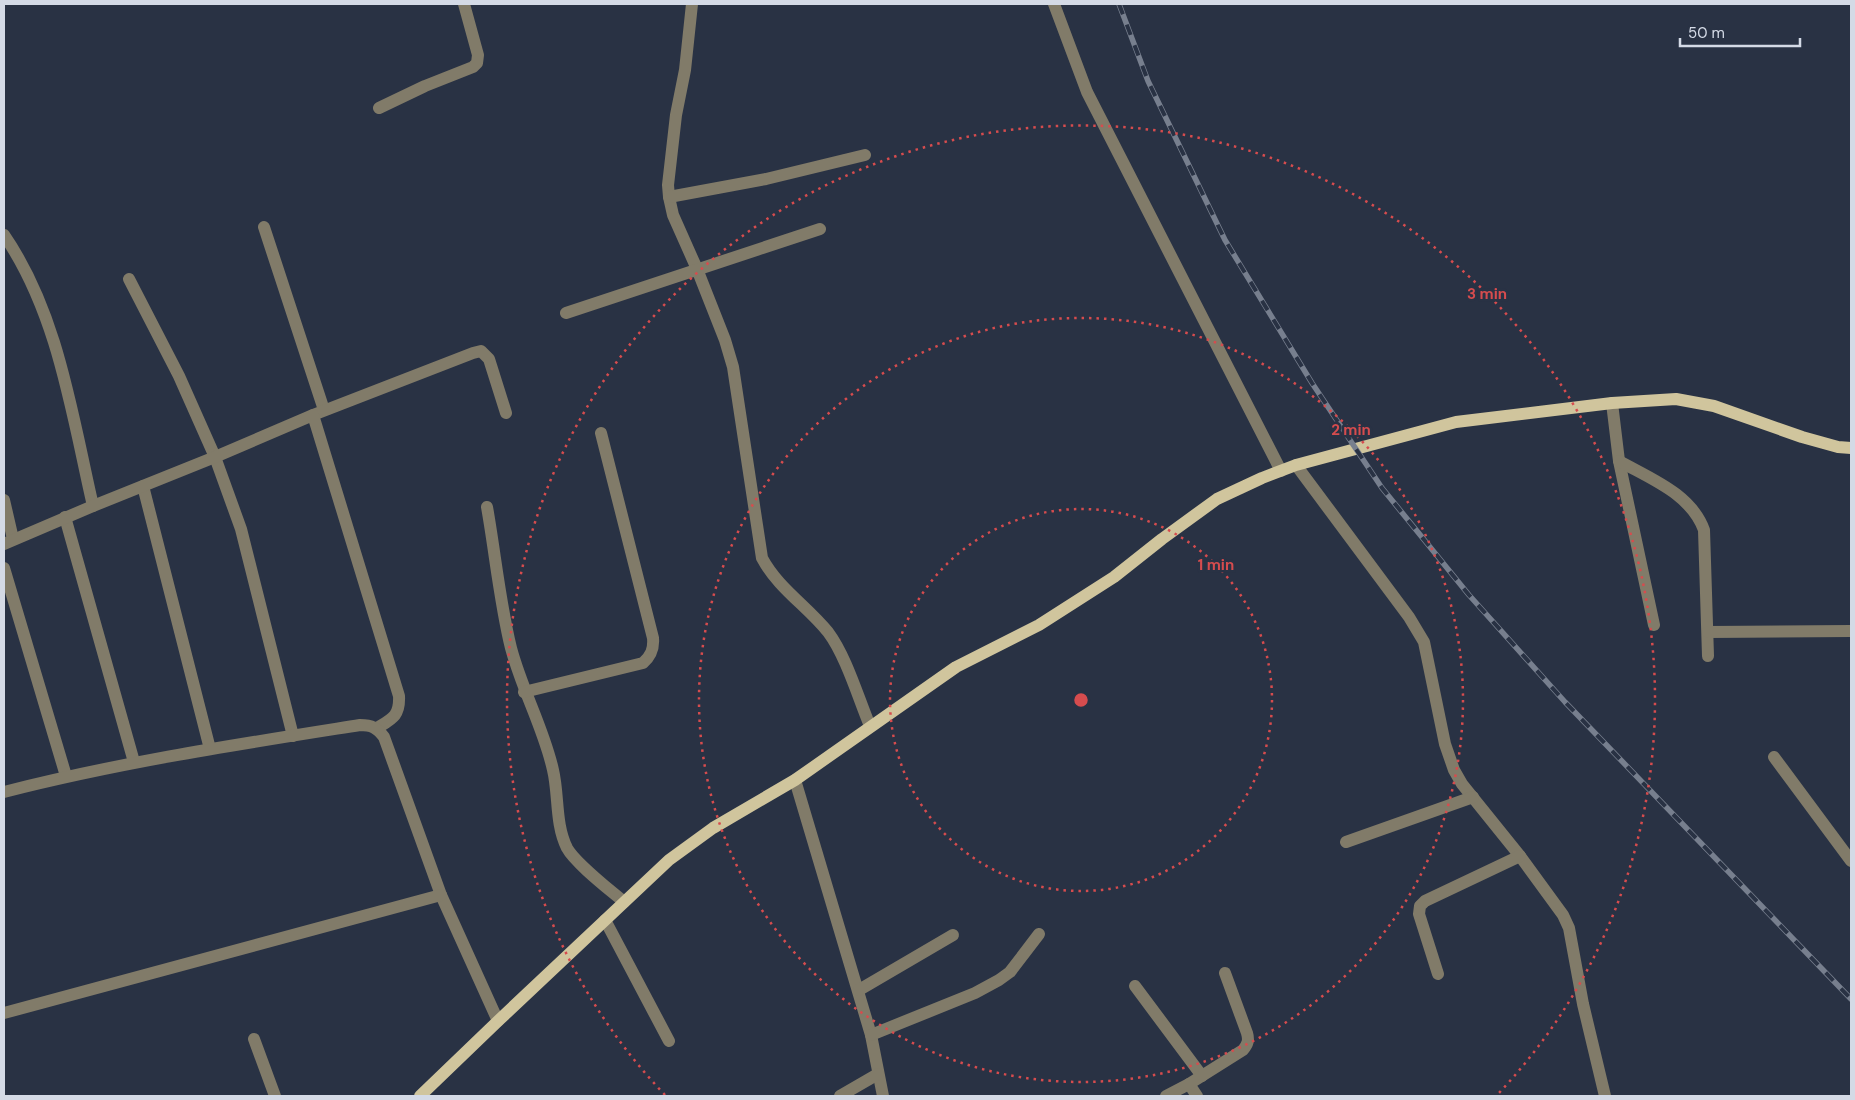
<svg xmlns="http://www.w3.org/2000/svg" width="1855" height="1100" viewBox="0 0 1855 1100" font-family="'DM Sans',sans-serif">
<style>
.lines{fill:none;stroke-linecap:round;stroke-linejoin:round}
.minor{stroke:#817b69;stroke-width:12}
.major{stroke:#d0c59d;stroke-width:12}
.rail-casing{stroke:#777f8e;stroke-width:5.5}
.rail{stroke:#293244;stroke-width:4;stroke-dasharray:11;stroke-linecap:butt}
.ring{fill:none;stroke:#d64c4e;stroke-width:2.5;stroke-dasharray:2.5 5}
.centre{fill:#d64c4e;stroke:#293244;stroke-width:2.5}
.ring-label{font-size:15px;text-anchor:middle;font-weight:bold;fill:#d64c4e;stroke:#293244;stroke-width:5;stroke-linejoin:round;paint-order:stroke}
</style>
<rect width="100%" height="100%" fill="#293244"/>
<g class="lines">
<g class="minor">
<path d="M692,4l-7,66 -9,45 -8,70 1,12 4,18 24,54 28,71 8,27 29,191c16,30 45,48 66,74 18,24 30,65 42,94"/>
<path d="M1054,4l33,88 194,379"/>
<path d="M379,108l46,-22 48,-19 4,-4 1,-8 -14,-51"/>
<path d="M669,197l97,-18 99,-24"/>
<path d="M264,227l60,183"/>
<path d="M4,235c54,78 68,180 89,271"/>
<path d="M129,279l50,97 36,81 26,72 52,207"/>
<path d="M566,313l254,-84"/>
<path d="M1612,403l7,58 35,164"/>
<path d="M313,415l160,-62 8,-2 8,8 17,54"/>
<path d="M1619,461c32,18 72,33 85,69l4,126"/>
<path d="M1296,465l113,152 15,25 21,102 9,26 8,14 58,72 43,59 6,13 14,76 22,92"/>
<path d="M143,486l67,263"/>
<path d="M4,500l9,39"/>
<path d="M487,507c8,45 13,97 24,141 11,42 33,81 42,122 6,25 2,54 14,78 8,15 43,42 57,54"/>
<path d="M65,517l69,245"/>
<path d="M4,544l89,-38 122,-49 98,-42 86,281c1,20 -7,23 -22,32"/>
<path d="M4,568l62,208"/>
<path d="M1708,632l143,-1"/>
<path d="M524,692l119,-29c8,-7 11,-14 10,-25l-52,-205"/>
<path d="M1774,757l77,104"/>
<path d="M795,780l76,255 12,61"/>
<path d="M4,792c117,-30 236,-48 356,-67 12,0 17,3 24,12l57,158 57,126"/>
<path d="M1346,842l127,-45"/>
<path d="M605,920l64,121"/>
<path d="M1438,974l-19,-60 1,-8 5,-5 95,-45"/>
<path d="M1135,986l67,90"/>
<path d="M859,990l94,-55"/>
<path d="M4,1013l437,-118"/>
<path d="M871,1035l104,-42 24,-13 11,-8 29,-38"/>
<path d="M254,1039l21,57"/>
<path d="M1189,1084l8,12"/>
<path d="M840,1096l38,-22"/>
<path d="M1166,1096l23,-12 54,-34c5,-6 6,-10 4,-17l-22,-60"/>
</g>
<path class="major" d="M420,1096l78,-75 171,-161 44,-32 82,-48 161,-113 83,-42 75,-48 48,-38 55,-40 45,-21 34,-13 160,-43 156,-19 64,-4 38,7 88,31 36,10 13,1"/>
<defs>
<path id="rail" d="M1119,4l29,77 77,159 87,143 70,105 87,107 96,107 286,297"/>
</defs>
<use href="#rail" class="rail-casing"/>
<use href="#rail" class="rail"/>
</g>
<g class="ring">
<circle cx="1081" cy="700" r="191"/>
<circle cx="1081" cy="700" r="382"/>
<path d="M665 1095A574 574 0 1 1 1497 1095"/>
</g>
<circle cx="1081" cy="700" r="8" class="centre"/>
<g class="ring-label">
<text x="1487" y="299">3 min</text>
<text x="1351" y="435">2 min</text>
<text x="1216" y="570">1 min</text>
</g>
<rect width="1855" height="1100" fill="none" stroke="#d4dae6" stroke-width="10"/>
<path d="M1680 38v8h120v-8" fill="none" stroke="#d4dae6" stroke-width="2.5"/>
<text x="1688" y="38" font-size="15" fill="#d4dae6" stroke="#293244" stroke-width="4" paint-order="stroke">50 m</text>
</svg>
